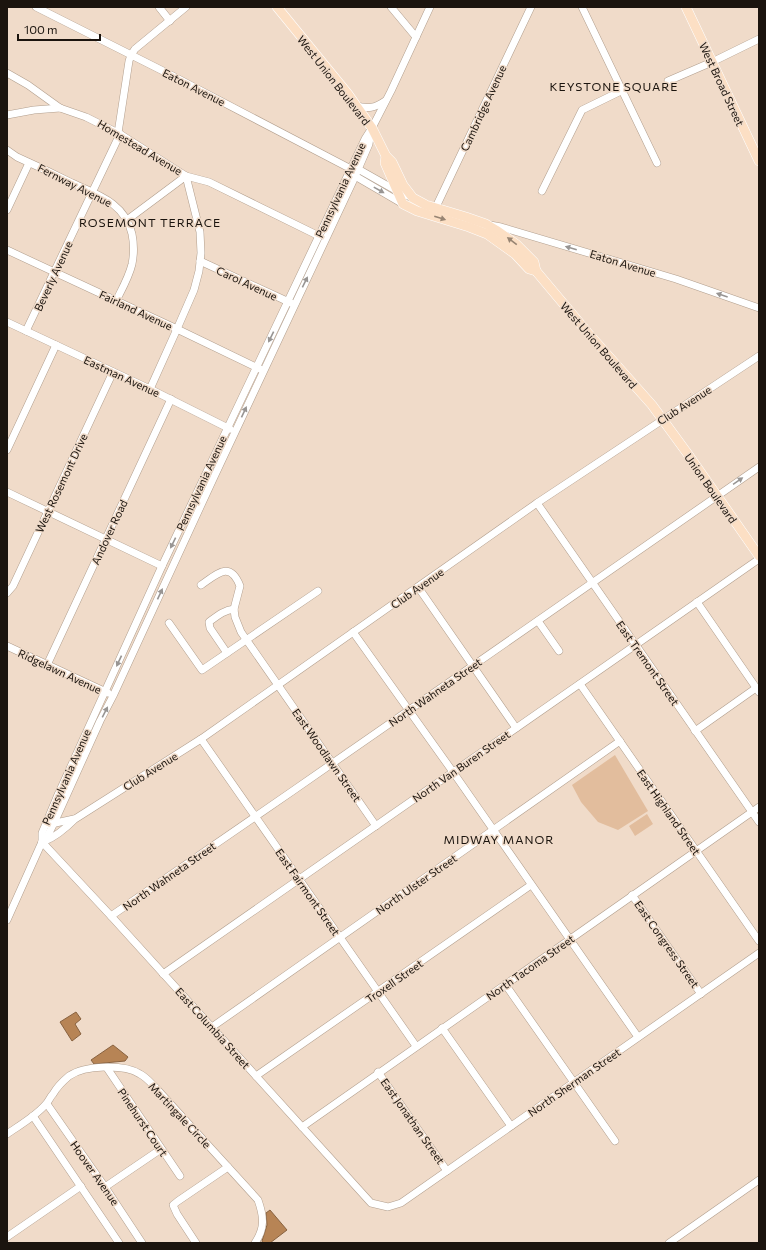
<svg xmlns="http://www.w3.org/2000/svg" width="766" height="1250" viewBox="0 0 766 1250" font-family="Commissioner,sans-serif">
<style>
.green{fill:#e2bd9d}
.water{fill:#b78455;stroke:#886240}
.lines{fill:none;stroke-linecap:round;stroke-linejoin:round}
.minor-casing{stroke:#b19e8d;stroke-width:8}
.major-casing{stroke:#fff;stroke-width:10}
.minor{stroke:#fff;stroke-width:7}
.major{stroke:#fcdfc4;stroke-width:9}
.oneway{fill:#989593}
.oneway2{fill:#978472}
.labels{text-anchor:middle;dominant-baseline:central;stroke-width:3;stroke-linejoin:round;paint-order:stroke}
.street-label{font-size:11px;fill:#1b140e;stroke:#f0dbc9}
.neighbourhood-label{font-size:12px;letter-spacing:1px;fill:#1b140e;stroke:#f0dbc9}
</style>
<rect width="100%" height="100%" fill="#f0dbc9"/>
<g class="green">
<path d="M615,755l33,56 -30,19 -20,-8 -17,-20 -9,-17z"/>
<path d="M647,814l6,10 -18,12 -6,-10z"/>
</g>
<g class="water">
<path d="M76,1012l5,7 -6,5 6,10 -9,7 -12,-19z"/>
<path d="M113,1045l15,12 -3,4 -31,3 -3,-4z"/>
<path d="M270,1210l17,20 -17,13h-7l-1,-2 5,-16 -1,-12z"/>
</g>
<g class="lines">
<defs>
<g id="minor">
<path d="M36,7l133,67 182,95h7l39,22 16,7"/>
<path d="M159,7l11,14"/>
<path d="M391,7l25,30"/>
<path d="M582,7l75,156"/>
<path d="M7,73l21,12 32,23 26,9 34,17 66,42 23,6 110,54"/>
<path d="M668,81l44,-19 47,-23"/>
<path d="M356,106c12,3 19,2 29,-5"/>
<path d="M7,115l27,-5 26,-2"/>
<path d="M118,133l11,-72 2,-6 4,-6 51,-42"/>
<path d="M7,150l10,7c18,8 37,17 55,26 26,12 53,20 60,51 2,10 2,20 0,30 -3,13 -10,25 -16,37"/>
<path d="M353,173l2,3 48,28"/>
<path d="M542,191l40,-81 41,-20"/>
<path d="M435,209l96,-202"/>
<path d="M7,210l22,-47"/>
<path d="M127,220l59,-44 14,56 1,21 -2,18 -5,19 -17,39 -27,60"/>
<path d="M490,225l11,2 175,52 83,29"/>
<path d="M7,250l170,79 83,40"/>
<path d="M200,261l91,42"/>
<path d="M7,322l143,67 80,40"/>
<path d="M26,331l94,-197"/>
<path d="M7,450l49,-105"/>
<path d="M7,492l155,74"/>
<path d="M537,503l222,319"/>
<path d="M201,585c16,-11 29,-25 39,1l-6,23 1,8 6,15 135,194"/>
<path d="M418,587l98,141"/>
<path d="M7,593l6,-7 100,-214"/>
<path d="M697,602l62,90"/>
<path d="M538,621l21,30"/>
<path d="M169,623l33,47 116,-79"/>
<path d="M353,632l100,140 185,265"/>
<path d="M7,646l101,47"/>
<path d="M227,653l-17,-25 -1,-6c8,-6 15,-12 25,-13"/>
<path d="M47,665l124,-266"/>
<path d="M580,684l179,257"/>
<path d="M695,731l61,-43"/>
<path d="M201,739l215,307"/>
<path d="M51,824l23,-5"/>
<path d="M45,841c12,-5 21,-13 30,-22l126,-80 336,-236 222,-147"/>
<path d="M42,842l69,74 260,287 17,4 13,-4 358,-250"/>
<path d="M42,842v-9l15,-36 105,-231 203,-427 7,-11 19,-37 39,-84"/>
<path d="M632,895l69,99"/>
<path d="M111,916l183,-126 465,-323"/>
<path d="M7,920l35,-78 6,-7 6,-12 46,-102 13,-25 101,-219 139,-296 16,-37 2,-13"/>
<path d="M163,974l596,-415"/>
<path d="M505,984l110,157"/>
<path d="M212,1027l408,-286"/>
<path d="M442,1028l69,98"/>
<path d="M107,1068l73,108"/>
<path d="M378,1072l69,99"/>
<path d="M256,1076l275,-191"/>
<path d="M47,1104l58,83 37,56"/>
<path d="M33,1116l86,127"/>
<path d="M302,1127l457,-320"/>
<path d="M7,1134c13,-9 29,-18 39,-30 3,-3 4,-7 7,-10 4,-7 10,-13 16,-18 16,-11 55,-12 71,-2 6,3 11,9 16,14l102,112c6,17 7,28 -3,43"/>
<path d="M105,1187l56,-38"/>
<path d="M7,1237l74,-51"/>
<path d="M196,1243l-19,-29 -4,-9 5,-4 50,-34"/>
<path d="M669,1243l90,-63"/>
</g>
<g id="major">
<path d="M277,7l71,87 24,34 14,28 6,6 11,23 10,13 13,7 40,12 20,7 10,6 20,14 18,18 2,9 52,62 64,72 38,52 69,99"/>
<path d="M686,7l73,154"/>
<path d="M386,156l-1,7 18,41 14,7 52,16 18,7 28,20 14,15 7,2"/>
</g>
</defs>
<use href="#minor" class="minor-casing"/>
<use href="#major" class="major-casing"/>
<use href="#minor" class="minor"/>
<use href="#major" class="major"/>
</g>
<defs><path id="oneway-solid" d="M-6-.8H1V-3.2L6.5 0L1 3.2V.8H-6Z"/></defs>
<g class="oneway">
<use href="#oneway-solid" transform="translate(379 190) rotate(29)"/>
<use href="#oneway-solid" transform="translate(571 248) rotate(-164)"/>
<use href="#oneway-solid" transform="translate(305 282) rotate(-64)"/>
<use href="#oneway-solid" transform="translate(722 295) rotate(-161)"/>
<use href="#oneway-solid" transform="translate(271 337) rotate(116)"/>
<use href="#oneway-solid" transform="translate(244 412) rotate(-65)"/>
<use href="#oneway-solid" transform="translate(738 481) rotate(-35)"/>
<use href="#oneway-solid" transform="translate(173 543) rotate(116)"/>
<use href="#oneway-solid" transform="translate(160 594) rotate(-65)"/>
<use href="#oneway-solid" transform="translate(119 661) rotate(115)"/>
<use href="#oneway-solid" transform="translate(105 712) rotate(-63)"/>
</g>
<g class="oneway2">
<use href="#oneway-solid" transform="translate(440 218) rotate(17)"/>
<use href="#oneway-solid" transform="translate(512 241) rotate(-143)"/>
</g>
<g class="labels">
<g class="street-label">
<text transform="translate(334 80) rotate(52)">West Union Boulevard</text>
<text transform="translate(722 84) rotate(65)">West Broad Street</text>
<text transform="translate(194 87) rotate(27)">Eaton Avenue</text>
<text transform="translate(483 108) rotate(-65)">Cambridge Avenue</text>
<text transform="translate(140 147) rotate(31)">Homestead Avenue</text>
<text transform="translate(75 185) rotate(27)">Fernway Avenue</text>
<text transform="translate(340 190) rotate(-65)">Pennsylvania Avenue</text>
<text transform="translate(623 263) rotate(17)">Eaton Avenue</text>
<text transform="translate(53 276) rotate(-65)">Beverly Avenue</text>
<text transform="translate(247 283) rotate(25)">Carol Avenue</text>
<text transform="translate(136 310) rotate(25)">Fairland Avenue</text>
<text transform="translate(599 345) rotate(49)">West Union Boulevard</text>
<text transform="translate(122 376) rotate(25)">Eastman Avenue</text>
<text transform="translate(684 405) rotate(-33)">Club Avenue</text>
<text transform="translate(61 483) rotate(-65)">West Rosemont Drive</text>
<text transform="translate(201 483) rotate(-65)">Pennsylvania Avenue</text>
<text transform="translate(711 488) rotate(55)">Union Boulevard</text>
<text transform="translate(109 532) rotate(-65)">Andover Road</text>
<text transform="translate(417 588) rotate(-35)">Club Avenue</text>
<text transform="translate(648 663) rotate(55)">East Tremont Street</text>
<text transform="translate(60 671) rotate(25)">Ridgelawn Avenue</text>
<text transform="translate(435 692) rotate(-35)">North Wahneta Street</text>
<text transform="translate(327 755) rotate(55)">East Woodlawn Street</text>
<text transform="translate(461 766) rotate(-35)">North Van Buren Street</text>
<text transform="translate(150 771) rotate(-32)">Club Avenue</text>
<text transform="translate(66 777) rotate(-66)">Pennsylvania Avenue</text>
<text transform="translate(669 812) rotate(55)">East Highland Street</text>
<text transform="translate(169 876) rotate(-35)">North Wahneta Street</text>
<text transform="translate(416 884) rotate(-35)">North Ulster Street</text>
<text transform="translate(308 892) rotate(55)">East Fairmont Street</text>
<text transform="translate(667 944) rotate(55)">East Congress Street</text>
<text transform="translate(530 967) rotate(-35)">North Tacoma Street</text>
<text transform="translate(394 981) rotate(-35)">Troxell Street</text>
<text transform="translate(213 1028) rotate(48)">East Columbia Street</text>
<text transform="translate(574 1082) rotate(-35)">North Sherman Street</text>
<text transform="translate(180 1115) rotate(47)">Martingale Circle</text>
<text transform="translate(413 1121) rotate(55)">East Jonathan Street</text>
<text transform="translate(143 1122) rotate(56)">Pinehurst Court</text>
<text transform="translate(95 1173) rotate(55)">Hoover Avenue</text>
</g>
<g class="neighbourhood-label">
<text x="614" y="86">KEYSTONE SQUARE</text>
<text x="150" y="222">ROSEMONT TERRACE</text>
<text x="499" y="839">MIDWAY MANOR</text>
</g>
</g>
<rect width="766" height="1250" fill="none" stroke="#1b140e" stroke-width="16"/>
<path d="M18 34v6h82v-6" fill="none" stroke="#1b140e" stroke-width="2"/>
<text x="24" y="34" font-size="12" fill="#1b140e" stroke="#f0dbc9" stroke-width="3" paint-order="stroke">100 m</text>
</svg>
